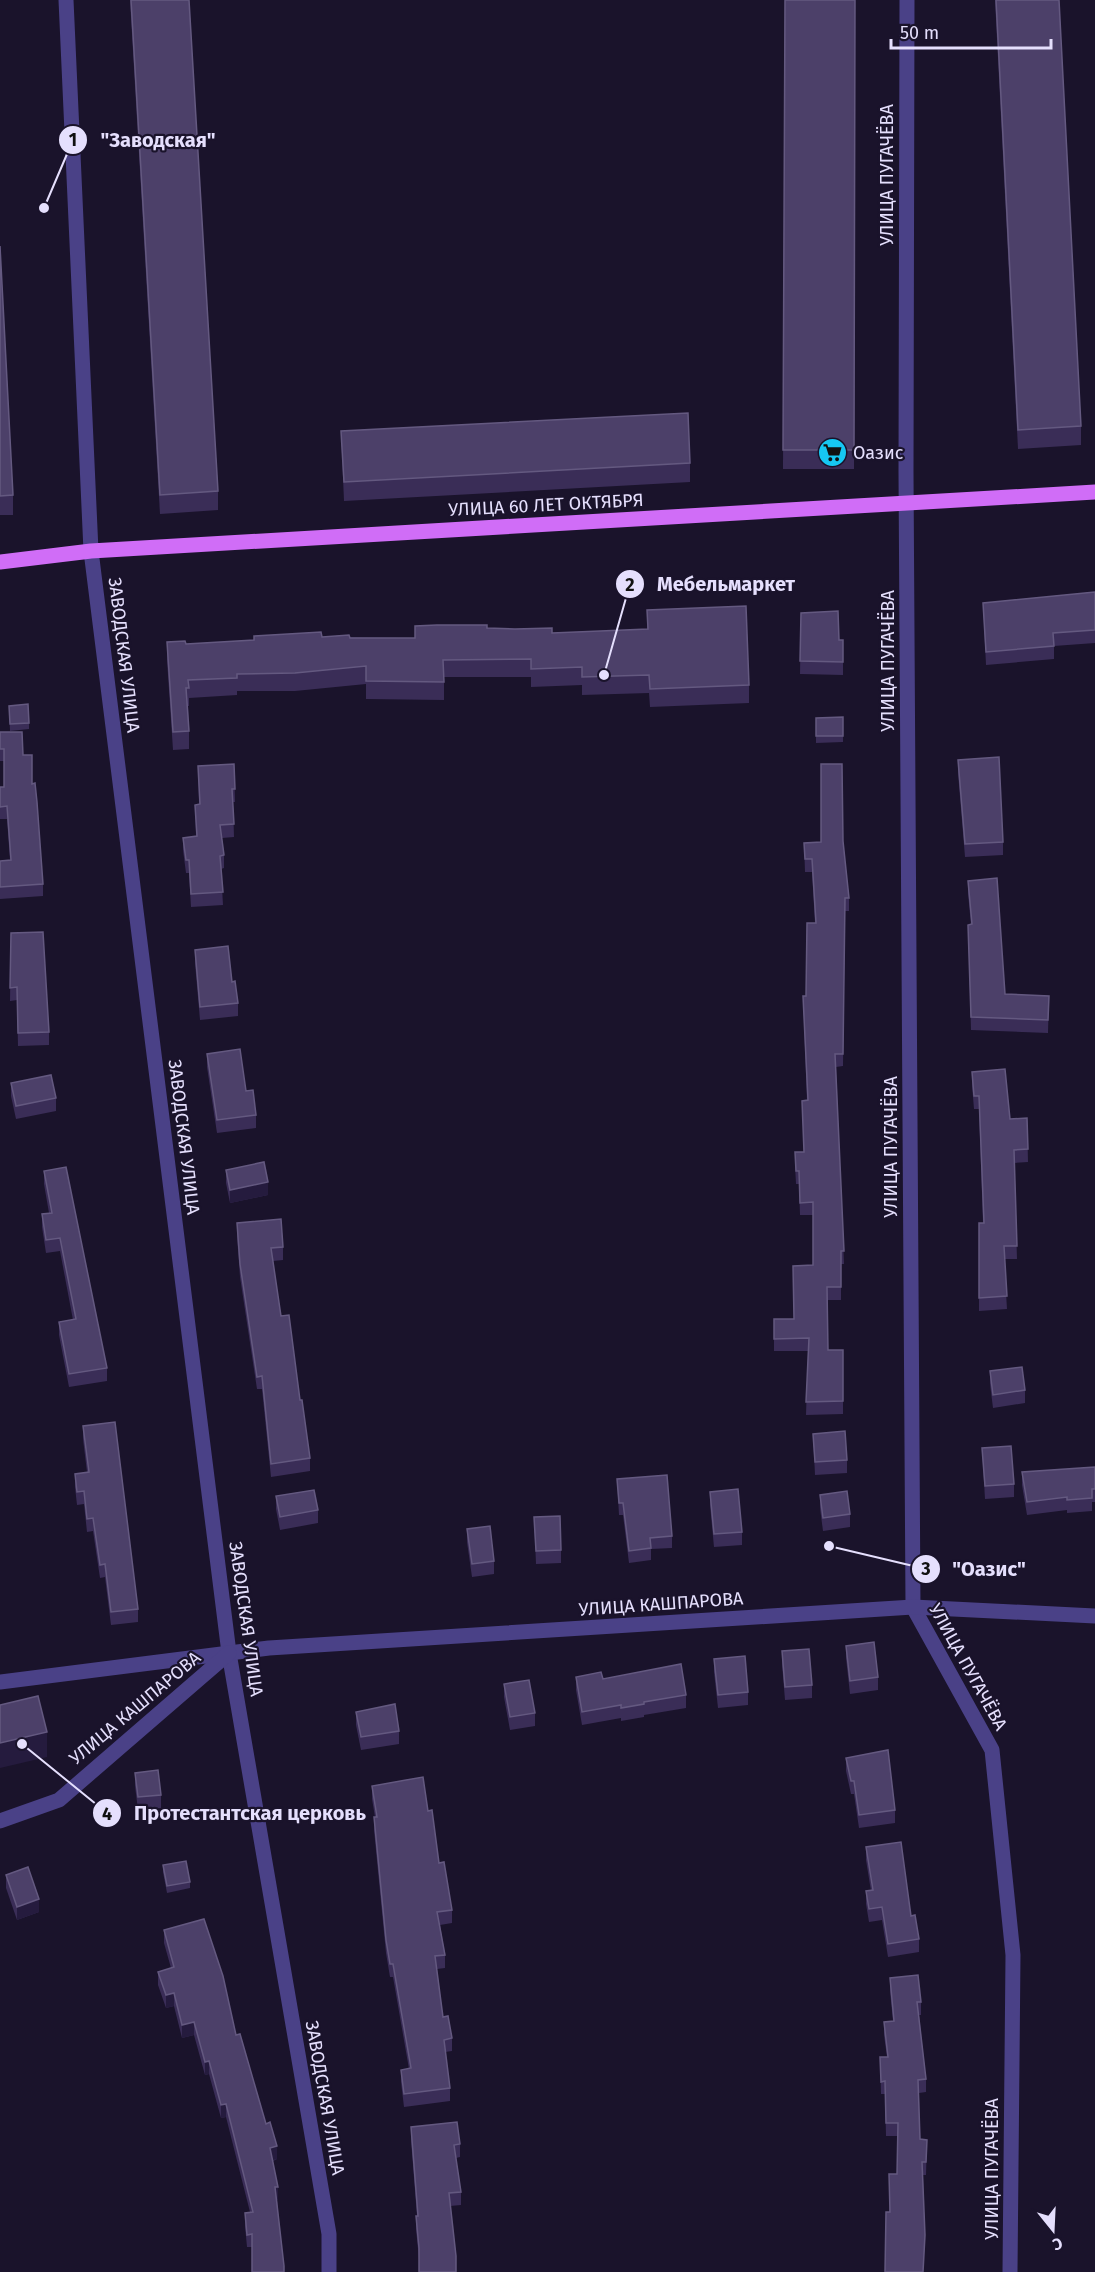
<svg xmlns="http://www.w3.org/2000/svg" width="1095" height="2272" viewBox="0 0 1095 2272" font-family="'Fira Sans',sans-serif">
<style>
.lines{fill:none;stroke-linecap:round;stroke-linejoin:round}
.minor{stroke:#4a4187;stroke-width:15}
.tertiary{stroke:#4a4187;stroke-width:15}
.primary{stroke:#d06df7;stroke-width:15}
.wall{fill:#3a2d57}
.shaded-wall{fill:#251b3e}
.building{fill:#4c4069;stroke:#645980;stroke-width:1.5}
.labels{text-anchor:middle;dominant-baseline:central;stroke-width:4.5;stroke-linejoin:round;paint-order:stroke}
.street-label{font-size:18px;fill:#e5dffd;stroke:#1a132b}
.poi-label{font-size:18px;fill:#e5dffd;stroke:#1a132b;text-anchor:start}
.leader{fill:none;stroke:#e5dffd;stroke-width:2}
.callout-dot{fill:#e5dffd;stroke:#1a132b;stroke-width:2}
.mark-label{font-size:18px;text-anchor:middle;font-weight:bold;fill:#111}
.callout-label{font-size:20px;text-anchor:middle;font-weight:bold;fill:#e5dffd;stroke:#1a132b;stroke-width:4.5;stroke-linejoin:round;paint-order:stroke}
</style>
<rect width="100%" height="100%" fill="#1a132b"/>
<g class="lines">
<g class="minor">
<path d="M907,0l-1,472 7,1135 79,143 21,205 -3,317"/>
<path d="M91,551l138,1102 100,581v38"/>
<path d="M0,1682l269,-34 644,-41 182,9"/>
<path d="M0,1821l59,-21 170,-147"/>
</g>
<path class="tertiary" d="M66,0l25,551"/>
<path class="primary" d="M0,562l91,-11 1004,-59"/>
</g>
<g class="wall">
<path d="M130,0h59l29,491v19l-58,4z"/>
<path d="M785,0h70l-1,469h-71z"/>
<path d="M995,0h64l22,426v19l-63,4z"/>
<path d="M0,246l13,249v20h-13z"/>
<path d="M341,431l349,32v19l-346,19z"/>
<path d="M1095,592v51l-41,3v13l-68,6 -3,-62z"/>
<path d="M647,610l102,75v18l-99,4 -1,-14 -67,2v-10l-51,2v-10h-87v23l-78,-1v-15l-71,7h-58v4l-48,3v8h-1l1,25v18l-16,1 -6,-90v-18l19,2 136,-7 93,1 72,-10 65,5 95,-3z"/>
<path d="M801,613l38,27h4v35l-43,-1z"/>
<path d="M9,706l20,17v6l-19,2z"/>
<path d="M843,717v25l-27,1v-25z"/>
<path d="M0,732l23,23 9,29 11,100v12l-43,3v-38l10,-1 -3,-41h-7v-32h4v-26h-4z"/>
<path d="M958,760l45,82v13l-38,2 -7,-84z"/>
<path d="M234,764l1,38h-2l1,35 -12,1 2,17v13l-3,1 2,36 -32,2 -2,-34h-3l-3,-23v-12l13,-2 -1,-31 4,-1 -1,-38z"/>
<path d="M843,841l6,57v13h-4l-2,155 -7,1 8,197h-3v36h-14l1,50h15v64l-37,1 2,-64h-34v-32h20l19,-54v-50h-13l-1,-31h-3l-1,-19v-13h9l-2,-51h5l-4,-105h3l9,-73 -3,-51h-7l-1,-29z"/>
<path d="M968,881l37,113 44,2 -1,37 -77,-3 -3,-105h3l-3,-32z"/>
<path d="M11,933l38,99v13l-31,1 -1,-46 -7,1z"/>
<path d="M195,950l37,32 6,21v13l-38,4 -5,-57z"/>
<path d="M207,1054l39,37 10,24v13l-39,5 -10,-66z"/>
<path d="M972,1072l38,47 17,-1 1,44 -14,1 3,96h-13l3,50 -28,2v-88h4l-4,-114h-5l-2,-24z"/>
<path d="M11,1083l45,15v13l-40,8 -5,-23z"/>
<path d="M226,1170l42,25 -38,8 -4,-20z"/>
<path d="M44,1171l63,197v13l-38,6 -10,-52v-13l14,-2 -13,-69 -14,2 -4,-26v-13l7,-1 -5,-29z"/>
<path d="M237,1223l46,24v13l-10,1 8,55 19,84 10,58v13l-39,6 -9,-88h-5l-17,-112 -3,-41z"/>
<path d="M990,1371l35,19v13l-32,5 -3,-24z"/>
<path d="M83,1426l55,183v13l-27,3 -6,-48 -5,1 -7,-47 -6,1 -3,-28 -7,1 -2,-18v-13l12,-2 -4,-33z"/>
<path d="M813,1434l34,26v13l-32,2z"/>
<path d="M982,1448l32,36v13l-29,2z"/>
<path d="M1095,1467v35h-3v9l-25,2v-3l-40,5 -5,-30v-13z"/>
<path d="M617,1479l55,57v12l-21,1v11l-22,3 -6,-48h-4z"/>
<path d="M710,1492l32,40v13l-28,2 -4,-42z"/>
<path d="M820,1495l30,19v13l-27,4 -3,-23z"/>
<path d="M276,1496l42,14v13l-38,7 -4,-21z"/>
<path d="M534,1517l27,33v13l-25,1z"/>
<path d="M467,1529l27,32v13l-22,3 -5,-35z"/>
<path d="M846,1646l32,31v13l-28,4 -4,-36z"/>
<path d="M782,1651l30,34v13l-27,2 -3,-36z"/>
<path d="M714,1659l34,33v13l-30,3 -4,-36z"/>
<path d="M576,1677l27,2 83,16v13l-42,7v2l-23,4v-3l-39,7 -6,-35z"/>
<path d="M504,1684l31,29v13l-25,4 -6,-33z"/>
<path d="M356,1712l43,19v13l-38,6 -5,-25z"/>
<path d="M846,1758l49,52v13l-36,5 -5,-34h-3l-5,-23z"/>
<path d="M135,1773l26,22v13l-23,2 -3,-24z"/>
<path d="M372,1786l56,25 11,52 13,47v13l-12,2 5,30v13l-8,1 6,48 9,21v13l-7,1 5,36v13l-46,6 -3,-25v-12l8,-1 -16,-92h-3l-4,-24 -12,-123 1,-13 -3,-18z"/>
<path d="M866,1847l45,69 8,23v13l-31,5 -6,-37 -13,2 -3,-18v-13h5l-5,-31z"/>
<path d="M163,1865l27,17v6l-23,5 -4,-21z"/>
<path d="M6,1875l33,37 -22,8 -11,-32z"/>
<path d="M164,1930l72,105 41,124 -4,2 5,39h-1l7,72 -32,-25h-5l-2,-21v-13l5,-1 -24,-95 -5,1 -12,-44 -4,1 -11,-40 -12,3 -8,-32 -8,2 -8,-23v-13l13,-4 -7,-25z"/>
<path d="M890,1978l31,24v13h-2l7,64v13l-7,1 1,46 7,1 -1,35h-3l2,73 -36,-36 8,-38 1,-38h-12l-1,-42h-4l-1,-37h7l-3,-22v-13l9,-1 -3,-30z"/>
<path d="M411,2127l49,17v13l-4,1 5,34v13l-11,1 -31,53 -3,-30v-13h1l-6,-76z"/>
</g>
<g class="shaded-wall">
<path d="M268,1182v13l-38,8v-13z"/>
<path d="M47,1732v25l-47,11v-25z"/>
<path d="M39,1899v13l-22,8v-13z"/>
<path d="M174,1993v13l-8,2v-13z"/>
<path d="M194,2022v13l-12,3v-13z"/>
<path d="M209,2061v13l-4,1v-13z"/>
<path d="M226,2104v13l-5,1v-13z"/>
<path d="M277,2146v13l-7,2v-13z"/>
<rect x="275" y="2187" width="3" height="13"/>
</g>
<g class="building">
<path d="M131,0h58l29,491 -58,4z"/>
<path d="M785,0h70l-1,450h-71z"/>
<path d="M996,0h63l22,426 -63,4z"/>
<path d="M0,246l13,249 -13,1z"/>
<path d="M688,413l2,50 -346,19 -3,-51z"/>
<path d="M1095,592v38l-42,3 1,13 -68,6 -3,-49z"/>
<path d="M746,606l3,79 -99,4 -1,-14 -67,2v-10l-51,2v-10l-88,1 1,22 -78,-1v-15l-71,7 -58,1v4l-49,2 1,8h-3l3,43 -16,1 -6,-90 18,-1 1,3 68,-4v-4l67,-4 1,5 27,-2 1,3h65v-12l22,-1h50v3l28,1 37,-1v5l96,-4 -1,-19z"/>
<path d="M838,611l1,29h4v22l-43,-1 1,-48z"/>
<path d="M28,704l1,19 -19,1 -1,-18z"/>
<path d="M843,717v19h-27v-18z"/>
<path d="M0,732h22l1,23h9v29l3,-1 2,19 6,82 -43,3v-26l11,-1 -4,-54 -7,1v-20h4v-38h-4z"/>
<path d="M999,757l4,85 -38,2 -7,-84z"/>
<path d="M234,764l1,25h-3l2,35 -14,1 4,30 -4,1 3,36 -32,2 -2,-34h-3l-3,-22 14,-2 -2,-31 5,-1 -2,-38z"/>
<path d="M821,764h21l1,77 6,57h-4l-2,156h-8l9,197h-3v36h-14l1,63h15v51l-37,1 3,-64 -35,1v-20h20l-1,-53 20,-1v-63l-13,1 -1,-32h-3l-1,-19h9l-2,-51 6,-1 -5,-104h3l1,-73h9l-4,-64h-7l-1,-16 17,-1z"/>
<path d="M997,878l8,116 44,2 -1,24 -77,-3 -3,-92 4,-1 -4,-43z"/>
<path d="M43,932l6,100 -31,1 -1,-46 -7,1 1,-55z"/>
<path d="M228,946l4,36 3,-1 3,22 -38,4 -5,-57z"/>
<path d="M240,1049l6,42 7,-1 3,25 -39,5 -10,-66z"/>
<path d="M1005,1069l5,50 17,-1 1,31 -14,1 3,96h-13l3,50 -28,2v-75h5l-5,-127h-5l-2,-24z"/>
<path d="M51,1075l5,23 -40,8 -5,-23z"/>
<path d="M264,1162l4,20 -38,8 -4,-20z"/>
<path d="M66,1167l41,201 -38,6 -10,-52 17,-3 -16,-81 -14,2 -4,-26 10,-1 -8,-42z"/>
<path d="M281,1219l2,28 -12,1 10,68 8,-1 11,85h2l8,58 -39,6 -9,-88 -5,1 -17,-113 -3,-41z"/>
<path d="M1022,1367l3,23 -32,5 -3,-24z"/>
<path d="M115,1422l23,187 -27,3 -6,-48 -5,1 -7,-47 -6,1 -3,-28 -7,1 -2,-18 14,-2 -6,-46z"/>
<path d="M845,1431l2,29 -32,2 -2,-28z"/>
<path d="M1011,1446l3,38 -29,2 -3,-38z"/>
<path d="M1095,1467v22h-3v9l-25,2v-3l-40,5 -5,-30z"/>
<path d="M667,1475l5,61 -22,2 1,10 -22,3 -6,-48h-4l-2,-24z"/>
<path d="M738,1489l4,43 -28,2 -4,-42z"/>
<path d="M314,1490l4,20 -38,7 -4,-21z"/>
<path d="M847,1491l3,23 -27,4 -3,-23z"/>
<path d="M560,1516l1,34 -25,1 -2,-34z"/>
<path d="M490,1526l4,35 -22,3 -5,-35z"/>
<path d="M874,1642l4,35 -28,4 -4,-35z"/>
<path d="M809,1649l3,36 -27,2 -3,-36z"/>
<path d="M745,1656l3,36 -30,3 -4,-36z"/>
<path d="M681,1664l5,31 -42,7v2l-23,4v-3l-39,7 -6,-35 25,-5 2,7z"/>
<path d="M529,1680l6,33 -25,4 -6,-33z"/>
<path d="M38,1696l9,36 -47,11v-38z"/>
<path d="M395,1704l4,27 -38,6 -5,-25z"/>
<path d="M888,1750l7,60 -36,5 -5,-34h-3l-5,-23z"/>
<path d="M158,1770l3,25 -23,2 -3,-24z"/>
<path d="M423,1777l5,34 4,-1 7,53 5,-1 8,48 -15,2 8,43 -10,1 8,61 5,-1 4,22 -8,2 6,48 -46,6 -3,-24 10,-2 -18,-104h-3l-4,-24 -12,-123h3l-5,-31z"/>
<path d="M901,1842l10,74 4,-1 4,24 -31,5 -6,-37 -13,2 -3,-18 7,-1 -7,-43z"/>
<path d="M186,1861l4,21 -23,4 -4,-21z"/>
<path d="M28,1867l11,32 -22,8 -11,-32z"/>
<path d="M204,1919l19,57 13,59 4,-1 26,90 4,-2 7,24 -7,2 8,39h-3l9,79v6h-32v-38l-5,1 -2,-22 8,-1 -27,-108 -5,1 -12,-44 -4,1 -11,-40 -12,3 -8,-32 -8,2 -8,-23 16,-5 -10,-37z"/>
<path d="M918,1975l3,27h-4l9,77 -8,1 2,59 7,1 -1,22h-4l3,73 -2,37h-38l1,-60h4l-1,-38h8l1,-51h-12l-1,-42 -4,1 -1,-25h8l-4,-35 10,-1 -4,-43z"/>
<path d="M457,2122l3,22 -6,1 7,47 -12,1 7,63v16h-37v-24l-3,-32h2l-7,-89z"/>
</g>
<defs>
<symbol id="supermarket-disc" viewBox="-11 -11 22 22"><circle r="9.5" fill="#16c7f2" stroke="#1a132b"/><path d="M-6-5.5h2.5l.6 2H6L4.5 2H-2.5L-4.4-4H-6ZM-1.5 3.2a1.3 1.3 0 1 0 .1 0ZM3 3.2a1.3 1.3 0 1 0 .1 0Z" fill="#111"/></symbol>
</defs>
<g fill-rule="evenodd">
<use href="#supermarket-disc" x="816" y="436" width="33" height="33"/>
</g>
<g class="labels">
<g class="street-label">
<text transform="translate(887 175) rotate(-90)">УЛИЦА ПУГАЧЁВА</text>
<text transform="translate(546 505) rotate(-3)">УЛИЦА 60 ЛЕТ ОКТЯБРЯ</text>
<text transform="translate(124 655) rotate(83)">ЗАВОДСКАЯ УЛИЦА</text>
<text transform="translate(888 661) rotate(-90)">УЛИЦА ПУГАЧЁВА</text>
<text transform="translate(184 1137) rotate(83)">ЗАВОДСКАЯ УЛИЦА</text>
<text transform="translate(891 1147) rotate(-90)">УЛИЦА ПУГАЧЁВА</text>
<text transform="translate(661 1604) rotate(-4)">УЛИЦА КАШПАРОВА</text>
<text transform="translate(246 1619) rotate(82)">ЗАВОДСКАЯ УЛИЦА</text>
<text transform="translate(968 1667) rotate(61)">УЛИЦА ПУГАЧЁВА</text>
<text transform="translate(135 1708) rotate(-40)">УЛИЦА КАШПАРОВА</text>
<text transform="translate(325 2098) rotate(80)">ЗАВОДСКАЯ УЛИЦА</text>
<text transform="translate(992 2169) rotate(-90)">УЛИЦА ПУГАЧЁВА</text>
</g>
<g class="poi-label">
<text x="853" y="453">Оазис</text>
</g>
</g>
<path class="leader" d="M44 208L73 140M604 675L630 584M829 1546L926 1569M22 1744L107 1813"/>
<g class="callout-dot">
<circle cx="44" cy="208" r="6"/>
<circle cx="604" cy="675" r="6"/>
<circle cx="829" cy="1546" r="6"/>
<circle cx="22" cy="1744" r="6"/>
<circle cx="73" cy="140" r="15"/>
<circle cx="630" cy="584" r="15"/>
<circle cx="926" cy="1569" r="15"/>
<circle cx="107" cy="1813" r="15"/>
</g>
<g class="mark-label">
<text x="73" y="146">1</text>
<text x="630" y="591">2</text>
<text x="926" y="1575">3</text>
<text x="107" y="1820">4</text>
</g>
<g class="callout-label">
<text x="158" y="147">"Заводская"</text>
<text x="726" y="591">Мебельмаркет</text>
<text x="989" y="1576">"Оазис"</text>
<text x="250" y="1820">Протестантская церковь</text>
</g>
<g transform="translate(1053 2230) rotate(162)" stroke="#1a132b" stroke-width="4.5" paint-order="stroke">
<path d="M0-4.5L10 22L0 15L-10 22Z" fill="#e5dffd"/>
<text y="-9" font-size="16" font-weight="bold" text-anchor="middle" fill="#e5dffd">С</text>
</g>
<path d="M891 39v9h160v-9" fill="none" stroke="#e5dffd" stroke-width="3"/>
<text x="900" y="39" font-size="18" fill="#e5dffd" stroke="#1a132b" stroke-width="4.5" paint-order="stroke">50 m</text>
</svg>
